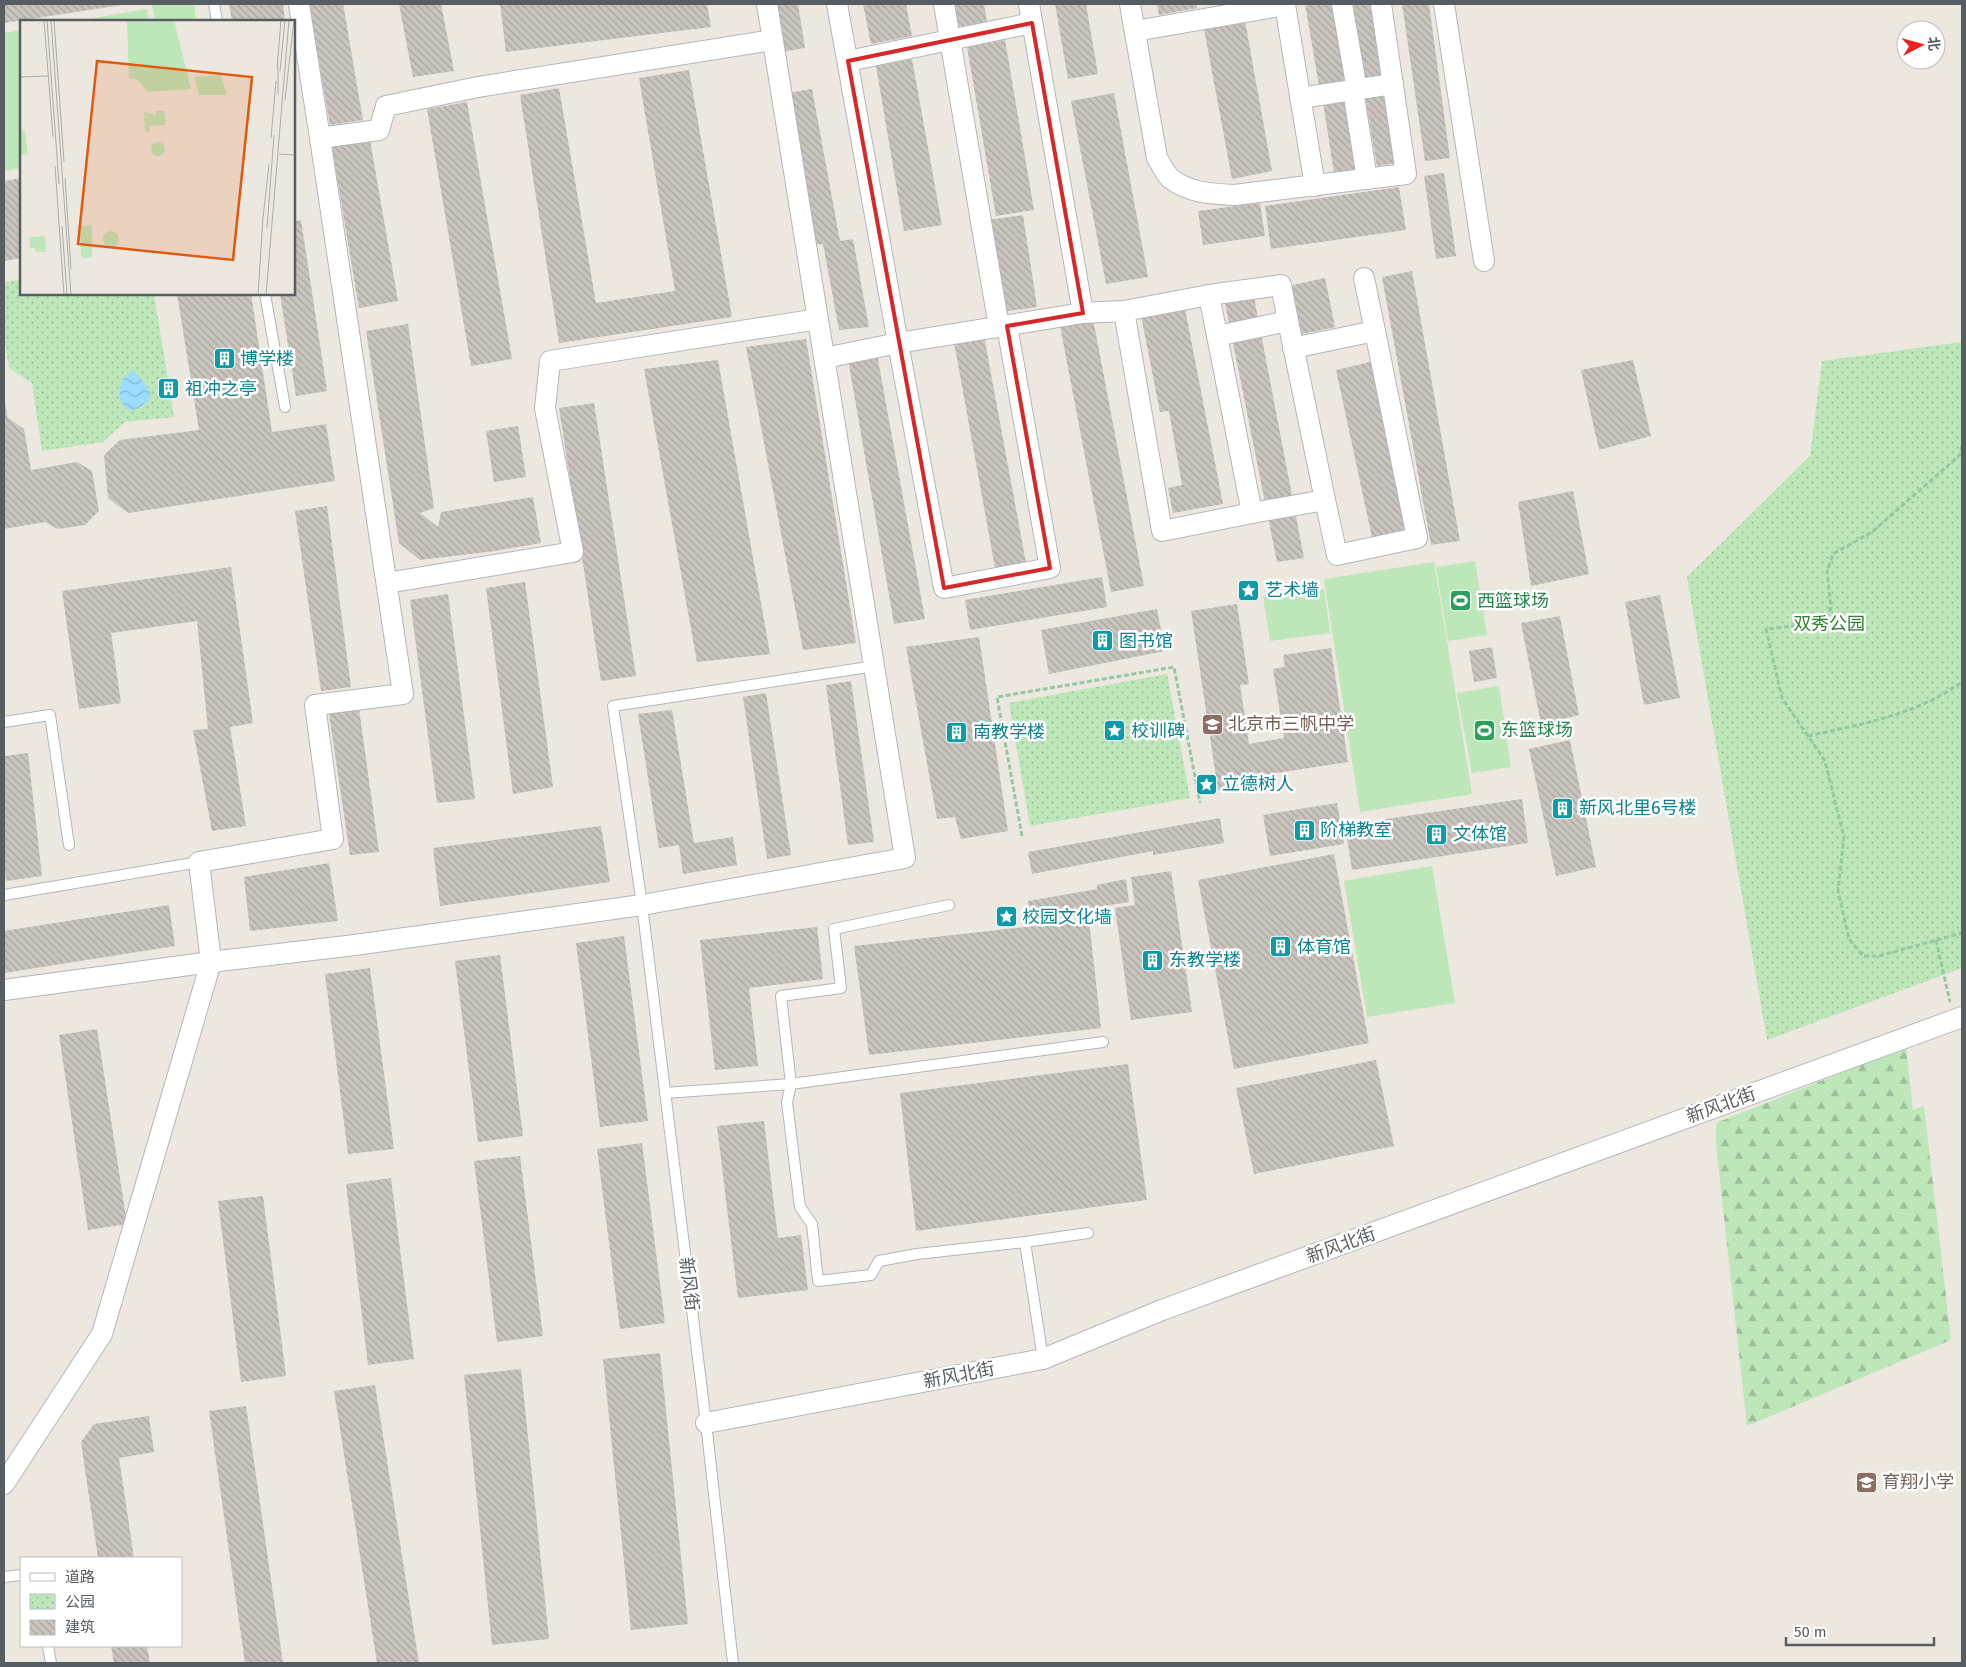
<svg xmlns="http://www.w3.org/2000/svg" width="1966" height="1667" viewBox="0 0 1966 1667" font-family="'Fira Sans','Noto Sans SC',sans-serif">
<style>
.forest{fill:url(#forest-firs)}
.park{fill:url(#park-dots)}
.pitch{fill:#bde6b9}
.water{fill:url(#water-waves)}
.building{fill:url(#building-back-hatch)}
.lines{fill:none;stroke-linecap:round;stroke-linejoin:round}
.lane-casing{stroke:#b2b6bb;stroke-width:12}
.street-casing{stroke:#b2b6bb;stroke-width:22}
.path{stroke:#93c99e;stroke-width:3;stroke-dasharray:5 2.5;stroke-linecap:butt}
.lane{stroke:#fff;stroke-width:10}
.street{stroke:#fff;stroke-width:20}
.marked{fill:none;stroke:#d62828;stroke-width:4;stroke-linejoin:round}
.labels{text-anchor:middle;dominant-baseline:central;stroke-width:5;stroke-linejoin:round;paint-order:stroke}
.culture-label{font-size:18px;fill:#0d838f;stroke:#fff;text-anchor:start}
.leisure-label{font-size:18px;fill:#27864d;stroke:#fff;text-anchor:start}
.park-label{font-size:18px;fill:#31822e;stroke:#fff}
.education-label{font-size:18px;fill:#785e54;stroke:#fff;text-anchor:start}
.street-label{font-size:18px;fill:#585d61;stroke:#fff}
.inset-road{fill:none;stroke:#adaca9;stroke-width:1}
.view{fill:#e15910;fill-opacity:0.15;stroke:#e15910;stroke-width:2.5}
.inset-edge{fill:none;stroke:#585d61;stroke-width:2.5}
</style>
<defs>
<pattern id="forest-firs" width="22" height="20" patternUnits="userSpaceOnUse" patternTransform="scale(1.25)"><rect width="22" height="20" fill="#bde6b9"/><path d="M5 1l3.5 6h-7zM16 11l3.5 6h-7z" fill="#9cbe9a"/></pattern>
<pattern id="park-dots" width="8" height="8" patternUnits="userSpaceOnUse" patternTransform="scale(1.25)"><rect width="8" height="8" fill="#bde6b9"/><path d="M2 2h.1M6 6h.1" fill="none" stroke="#9cbe9a" stroke-width="1.8" stroke-linecap="round"/></pattern>
<pattern id="water-waves" width="16" height="10" patternUnits="userSpaceOnUse" patternTransform="scale(1.25)"><rect width="16" height="10" fill="#9cdcff"/><path d="M0 5q4-4 8 0t8 0" fill="none" stroke="#82b6d2"/></pattern>
<pattern id="building-back-hatch" width="6" height="6" patternUnits="userSpaceOnUse" patternTransform="scale(1.25)"><rect width="6" height="6" fill="#c9c5be"/><path d="M-1 5l2 2M0 0l6 6M5-1l2 2" fill="none" stroke="#a6a39e"/></pattern>
</defs>
<rect width="100%" height="100%" fill="#ece8df"/>
<path class="forest" d="M1906,1047l7,63 11,-4 27,234 -204,86 -31,-281v-22z"/>
<g class="park">
<path d="M21,279v15h133l20,123 -49,5 -22,20 -61,9 -10,-68 -23,-15 -5,-32v-54z"/>
<path d="M1962,342v626l-195,72 -80,-463 123,-121 12,-95z"/>
<path d="M1167,674l23,124 -160,28 -21,-123z"/>
</g>
<g class="pitch">
<path d="M152,4h42l2,17h-41z"/>
<path d="M147,9l2,12h-73z"/>
<path d="M21,30v138l-17,3v-138z"/>
<path d="M1475,561l12,74 -39,6 -12,-74z"/>
<path d="M1434,562l38,232 -112,18 -36,-233z"/>
<path d="M1324,589l6,44 -60,8 -7,-44z"/>
<path d="M1499,686l12,81 -39,6 -15,-80z"/>
<path d="M1432,866l23,137 -88,14 -23,-136z"/>
</g>
<path class="water" d="M134,371c8,9 18,17 16,29l-17,11c-3,-1 -6,-2 -8,-4 -10,-11 -5,-33 9,-36z"/>
<g class="building">
<path d="M4,4h118v1l-118,18z"/>
<path d="M229,4h54l2,17h-53z"/>
<path d="M309,4h34l20,116 -33,5z"/>
<path d="M399,4h42l13,67 -41,6z"/>
<path d="M500,4h207l4,23 -205,25z"/>
<path d="M775,4h23l7,44 -23,4z"/>
<path d="M863,4h43l6,32 -41,8z"/>
<path d="M953,4h31l3,18 -30,5z"/>
<path d="M1055,4h31l12,70 -30,5z"/>
<path d="M1157,4h40v4l-38,7z"/>
<path d="M1305,4h32l14,82 -31,5z"/>
<path d="M1349,4h26l12,77 -24,3z"/>
<path d="M1402,4h27l21,154 -25,3z"/>
<path d="M1245,21l27,150 -40,8 -28,-150z"/>
<path d="M1005,40l29,170 -38,6 -29,-169z"/>
<path d="M912,59l30,166 -38,6 -28,-165z"/>
<path d="M689,70l43,247 -173,26 -39,-248 39,-7 37,215 79,-12 -36,-213z"/>
<path d="M812,89l28,152 13,-2 16,88 -30,3 -16,-86 -9,1 -26,-152z"/>
<path d="M1386,92l11,71 -20,3 -12,-70z"/>
<path d="M1114,93l34,184 -42,7 -35,-183z"/>
<path d="M1349,98l11,71 -26,4 -11,-71z"/>
<path d="M467,102l45,257 -41,7 -44,-257z"/>
<path d="M370,140l28,161 -39,7 -27,-161z"/>
<path d="M1444,173l12,83 -20,3 -12,-83z"/>
<path d="M21,178v80l-17,3v-80z"/>
<path d="M1399,187l7,43 -135,19 -6,-43z"/>
<path d="M1260,203l5,33 -62,9 -5,-34z"/>
<path d="M1023,215l14,92 -36,5 -13,-92z"/>
<path d="M301,220l26,171 -31,5 -16,-102h14v-73z"/>
<path d="M1412,271l48,270 -29,4 -49,-268z"/>
<path d="M1325,278l10,49 -37,8 -10,-49z"/>
<path d="M1253,292l51,266 -27,4 -53,-264z"/>
<path d="M177,294h74l21,138 54,-8 9,57 -207,32 -20,-15 -4,-43 16,-15 79,-10z"/>
<path d="M1185,309l38,195 -50,9 -5,-25 14,-3 -13,-74 -9,1 -19,-96z"/>
<path d="M1093,319l51,267 -33,6 -51,-266z"/>
<path d="M408,324l26,184 -14,5 18,14 3,-15 92,-15 8,46 -46,8 -75,9 -21,-17 -33,-212z"/>
<path d="M984,336l42,227 -31,5 -41,-226z"/>
<path d="M806,339l50,304 -53,7 -57,-303z"/>
<path d="M877,354l48,265 -31,5 -46,-265z"/>
<path d="M718,360l52,294 -73,8 -53,-293z"/>
<path d="M1633,360l18,76 -52,14 -18,-80z"/>
<path d="M1374,361l35,173 -36,8 -37,-172z"/>
<circle cx="169" cy="389" r="7"/>
<path d="M4,398l4,20 16,11 7,41 46,-8 15,9 7,40 -14,14 -27,4 -13,-7 -41,7z"/>
<path d="M594,403l42,273 -35,5 -42,-273z"/>
<path d="M518,426l8,51 -32,5 -8,-51z"/>
<path d="M1573,491l16,83 -58,12 -13,-84z"/>
<path d="M327,506l24,181 -30,4 -26,-180z"/>
<path d="M231,567l22,156 -23,4 16,99 -34,5 -19,-101 15,-1 -11,-108 -86,12 10,70 -42,6 -17,-118z"/>
<path d="M1102,577l5,30 -137,23 -5,-30z"/>
<path d="M525,582l28,205 -40,7 -27,-206z"/>
<path d="M448,594l27,205 -38,4 -27,-203z"/>
<path d="M1660,595l20,103 -36,7 -19,-103z"/>
<path d="M1237,604l12,80 -9,1 9,59 35,-6 -11,-69 12,-2 -2,-12 48,-7 17,114 -85,13 1,8 -46,7 -27,-179z"/>
<path d="M1157,609l8,42 -116,23 -8,-44z"/>
<path d="M1560,616l19,99 -38,9 -20,-101z"/>
<path d="M979,637l29,194 -47,8 -6,-22 -18,2 -31,-172z"/>
<path d="M1492,647l5,31 -23,4 -5,-31z"/>
<path d="M851,681l23,161 -26,3 -22,-160z"/>
<path d="M766,693l25,162 -24,4 -24,-162z"/>
<path d="M359,709l20,143 -29,3 -21,-141z"/>
<path d="M672,710l22,133 39,-6 4,28 -54,9 -4,-29 -20,3 -21,-134z"/>
<path d="M1570,740l26,127 -40,9 -27,-127z"/>
<path d="M28,753l14,123 -36,5 -2,-16v-109z"/>
<path d="M1522,799l6,44 -176,27 -7,-45z"/>
<path d="M1337,803l7,41 -74,12 -7,-41z"/>
<path d="M1220,818l4,25 -71,12v-4l-121,23 -4,-22z"/>
<path d="M601,826l9,56 -170,24 -7,-58z"/>
<path d="M1334,854l35,189 -135,26 -36,-189z"/>
<path d="M329,863l9,58 -88,10 -6,-54z"/>
<path d="M1171,871l21,141 -61,8 -16,-112 20,-3 -4,-28z"/>
<path d="M1126,879l3,23 -98,16 -3,-17 69,-12v-4z"/>
<path d="M169,905l6,41 -171,27v-42z"/>
<path d="M1089,920l12,108 -232,27 -15,-109z"/>
<path d="M817,927l6,52 -74,9 9,78 -43,4 -15,-130z"/>
<path d="M624,936l24,185 -48,6 -24,-184z"/>
<path d="M500,955l23,181 -45,6 -23,-181z"/>
<path d="M370,968l24,181 -46,5 -23,-180z"/>
<path d="M97,1029l30,195 -39,6 -29,-195z"/>
<path d="M1376,1060l18,86 -140,28 -18,-86z"/>
<path d="M1128,1064l19,136 -231,31 -16,-138z"/>
<path d="M764,1121l14,117 23,-3 7,55 -70,8 -21,-172z"/>
<path d="M642,1143l23,180 -45,6 -23,-180z"/>
<path d="M520,1156l23,180 -46,6 -23,-181z"/>
<path d="M391,1178l23,181 -46,6 -22,-181z"/>
<path d="M263,1196l23,180 -45,6 -23,-181z"/>
<path d="M660,1353l28,271 -57,6 -28,-271z"/>
<path d="M521,1369l28,270 -57,6 -28,-270z"/>
<path d="M375,1385l44,278h-42l-43,-272z"/>
<path d="M246,1406l37,257h-38l-36,-252z"/>
<path d="M149,1416l5,36 -35,6 15,100h-36l-17,-116 13,-18z"/>
<path d="M111,1646h36l3,17h-36z"/>
</g>
<g class="lines">
<defs>
<g id="lane">
<path d="M214,4l3,17"/>
<path d="M265,294l20,113"/>
<path d="M4,722l46,-7 19,130"/>
<path d="M4,895l195,-33"/>
<path d="M949,905l-115,24 7,59 -60,8 10,88 -4,18 13,105 12,17 6,57 53,-6 8,-14 38,-7 108,-12"/>
<path d="M665,1093l126,-9 312,-42"/>
<path d="M1043,1359l-18,-117 63,-9"/>
<path d="M4,1577l17,-2"/>
<path d="M48,1646l3,17"/>
<path d="M733,1663l-27,-240 -64,-518 -29,-199 262,-40"/>
</g>
<g id="street">
<path d="M837,4l61,339 46,245 106,-20 -43,-242"/>
<path d="M944,4l55,323"/>
<path d="M1130,4l27,154c4,6 8,15 13,20 18,15 43,16 64,17l172,-21 -25,-170"/>
<path d="M1342,4l15,86"/>
<path d="M1444,4l40,257"/>
<path d="M1135,31l150,-26 30,181"/>
<path d="M848,61l184,-38"/>
<path d="M1353,90l14,89"/>
<path d="M1300,98l93,-14"/>
<path d="M320,138l59,-8 7,-24 92,-19 294,-47"/>
<path d="M1364,278l11,53"/>
<path d="M1209,295l72,-10 7,36"/>
<path d="M1083,313l41,-2 85,-16 43,218 -90,18 -38,-220"/>
<path d="M1217,336l71,-15 37,179 -73,13"/>
<path d="M1293,348l82,-17 42,207 -80,17 -12,-55"/>
<path d="M825,358l73,-15 185,-30 -54,-309"/>
<path d="M387,583l186,-31 -28,-144 5,-47 268,-42"/>
<path d="M4,990l207,-28 -12,-100 134,-23 -18,-134 88,-11 -83,-556 -21,-134"/>
<path d="M706,1423l337,-64 119,-49 800,-293"/>
<path d="M4,1484l98,-150 109,-372 144,-17 287,-40 263,-47 -138,-854"/>
</g>
</defs>
<use href="#lane" class="lane-casing"/>
<use href="#street" class="street-casing"/>
<g class="path">
<path d="M1962,446l-2,9 -88,77 -39,22 -6,18 4,36 -8,15 -57,6 16,69 43,63 19,76 -6,54 11,48 14,17h16l83,-23"/>
<path d="M1808,736c54,-12 108,-21 154,-54"/>
<path d="M1022,836l-25,-139 177,-30 26,136"/>
<path d="M1936,940l14,62"/>
</g>
<use href="#lane" class="lane"/>
<use href="#street" class="street"/>
</g>
<path class="marked" d="M1032,23l51,290 -76,13 43,242 -106,20 -96,-527z"/>
<defs>
<symbol id="building-square" viewBox="-11 -11 22 22"><rect x="-9" y="-9" width="18" height="18" rx="4" fill="#0f9aa8" stroke="#fff"/><path d="M-4-6H4V6H1V3H-1V6H-4ZM-2.5-4.3h1.7v1.8h-1.7ZM.8-4.3h1.7v1.8H.8ZM-2.5-1h1.7V.8h-1.7ZM.8-1h1.7V.8H.8Z" fill="#fff"/></symbol>
<symbol id="sight-square" viewBox="-11 -11 22 22"><rect x="-9" y="-9" width="18" height="18" rx="4" fill="#0f9aa8" stroke="#fff"/><path d="M0-6L1.8-2.2L6-1.7L2.9 1.2L3.7 5.4L0 3.3L-3.7 5.4L-2.9 1.2L-6-1.7L-1.8-2.2Z" fill="#fff"/></symbol>
<symbol id="stadium-square" viewBox="-11 -11 22 22"><rect x="-9" y="-9" width="18" height="18" rx="4" fill="#2e9e5b" stroke="#fff"/><path d="M0-5a6.5 5 0 1 0 0 10a6.5 5 0 1 0 0-10ZM-3.5-1.8h7v3.6h-7Z" fill="#fff"/></symbol>
<symbol id="school-square" viewBox="-11 -11 22 22"><rect x="-9" y="-9" width="18" height="18" rx="4" fill="#8d6e63" stroke="#fff"/><path d="M0-5L7-2L0 1L-7-2ZM-4 1L0 2.5L4 1V4Q0 6-4 4Z" fill="#fff"/></symbol>
</defs>
<g fill-rule="evenodd">
<use href="#building-square" x="212" y="346" width="25" height="25"/>
<use href="#building-square" x="156" y="376" width="25" height="25"/>
<use href="#sight-square" x="1236" y="578" width="25" height="25"/>
<use href="#stadium-square" x="1448" y="588" width="25" height="25"/>
<use href="#building-square" x="1090" y="628" width="25" height="25"/>
<use href="#school-square" x="1200" y="712" width="25" height="25"/>
<use href="#stadium-square" x="1472" y="718" width="25" height="25"/>
<use href="#sight-square" x="1102" y="718" width="25" height="25"/>
<use href="#building-square" x="944" y="720" width="25" height="25"/>
<use href="#sight-square" x="1194" y="772" width="25" height="25"/>
<use href="#building-square" x="1550" y="796" width="25" height="25"/>
<use href="#building-square" x="1292" y="818" width="25" height="25"/>
<use href="#building-square" x="1424" y="822" width="25" height="25"/>
<use href="#sight-square" x="994" y="904" width="25" height="25"/>
<use href="#building-square" x="1268" y="934" width="25" height="25"/>
<use href="#building-square" x="1140" y="948" width="25" height="25"/>
<use href="#school-square" x="1854" y="1470" width="25" height="25"/>
</g>
<g class="labels">
<g class="culture-label">
<text x="240" y="359">博学楼</text>
<text x="185" y="389">祖冲之亭</text>
<text x="1265" y="590">艺术墙</text>
<text x="1119" y="641">图书馆</text>
<text x="1131" y="731">校训碑</text>
<text x="973" y="732">南教学楼</text>
<text x="1222" y="784">立德树人</text>
<text x="1579" y="808">新风北里6号楼</text>
<text x="1320" y="830">阶梯教室</text>
<text x="1453" y="834">文体馆</text>
<text x="1022" y="917">校园文化墙</text>
<text x="1297" y="947">体育馆</text>
<text x="1169" y="960">东教学楼</text>
</g>
<g class="leisure-label">
<text x="1477" y="601">西篮球场</text>
<text x="1501" y="730">东篮球场</text>
</g>
<g class="park-label">
<text x="1829" y="624">双秀公园</text>
</g>
<g class="education-label">
<text x="1228" y="724">北京市三帆中学</text>
<text x="1882" y="1482">育翔小学</text>
</g>
<g class="street-label">
<text transform="translate(1721 1105) rotate(-20)">新风北街</text>
<text transform="translate(1341 1245) rotate(-20)">新风北街</text>
<text transform="translate(689 1284) rotate(83)">新风街</text>
<text transform="translate(959 1375) rotate(-11)">新风北街</text>
</g>
</g>
<g transform="translate(20 20)">
<rect width="275" height="275" fill="#ece8df"/>
<path d="M201,55l6,20h-28l-5,-18z" fill="#bde6b9"/>
<path d="M107,0h47l17,69 -43,3 -10,-12 -9,-2zM131 129a7 7 0 1 1 14 0a7 7 0 1 1-14 0ZM83 219a8 8 0 1 1 16 0a8 8 0 1 1-16 0ZM25,216l1,16h-10l-1,-4h-5l-1,-11z" fill="#bde6b9"/>
<path d="M136,91h8l2,14 -16,1v6h-5l-1,-20 12,3zM0,110h5l3,24 -8,1zM64,205l1,5v-4l7,-1v32l-9,1 -2,-3 -1,-25 -3,-4z" fill="#bde6b9"/>
<path class="inset-road" d="M24,0l9,117M27,0l12,164M31,0l20,275M34,0l10,142M257,49l4,-49M260,51l5,-51M0,57l29,-1M258,74v-27M265,80l9,-80M251,118l5,-57M259,134l16,1M35,146l9,129M45,158l6,91M243,198l6,-54M42,206l5,69M247,208l7,-93M238,275l5,-77M246,275l23,-275"/>
<path class="view" d="M77,41l155,16 -19,183 -155,-16z"/>
<rect width="275" height="275" class="inset-edge"/>
</g>
<rect width="1966" height="1667" fill="none" stroke="#585d61" stroke-width="10"/>
<rect x="20" y="1557" width="162" height="90" fill="#ffffff" stroke="#bcbec0"/>
<rect x="30" y="1573" width="25" height="8" fill="#ffffff" stroke="#bcbec0"/>
<text x="65" y="1582" font-size="15" fill="#585d61">道路</text>
<rect x="30" y="1594" width="25" height="15" fill="url(#park-dots)" stroke="#bcbec0"/>
<text x="65" y="1607" font-size="15" fill="#585d61">公园</text>
<rect x="30" y="1620" width="25" height="15" fill="url(#building-back-hatch)" stroke="#bcbec0"/>
<text x="65" y="1632" font-size="15" fill="#585d61">建筑</text>
<g transform="translate(1921 45) rotate(84)"><circle r="24" fill="#ffffff" stroke="#bcbec0"/>
<path d="M0-4L9 19L0 12L-9 19Z" fill="#f21f20"/>
<text y="-8" font-size="14" font-weight="bold" text-anchor="middle" fill="#585d61">北</text>
</g>
<path d="M1786 1637v8h148v-8" fill="none" stroke="#585d61" stroke-width="2.5"/>
<text x="1794" y="1637" font-size="15" fill="#585d61" stroke="#ffffff" stroke-width="4" paint-order="stroke">50 m</text>
</svg>
